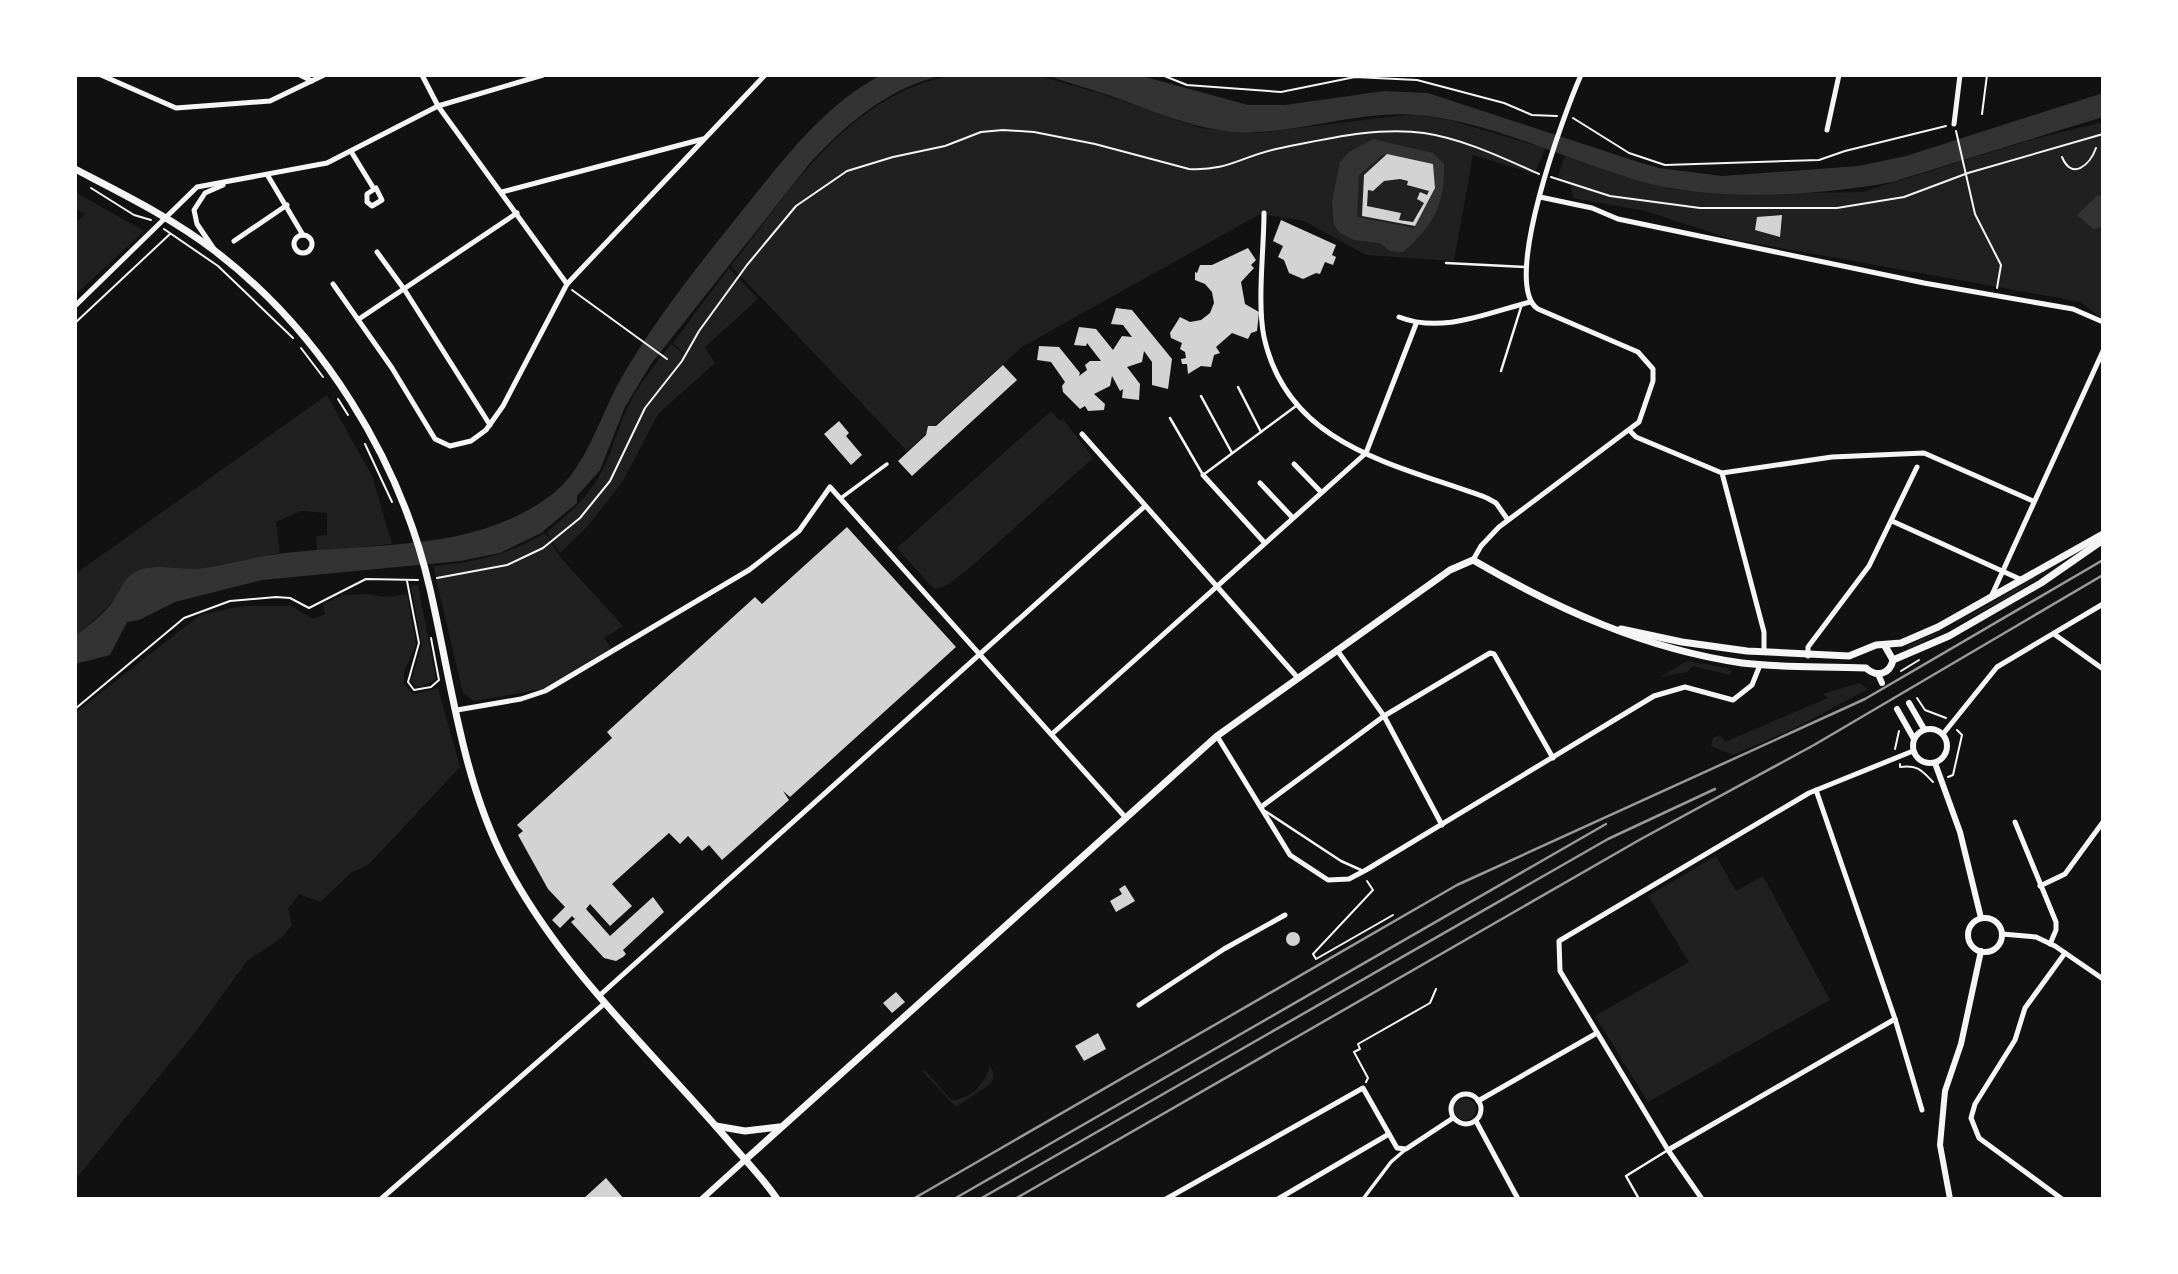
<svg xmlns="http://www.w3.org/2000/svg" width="2178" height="1274" viewBox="0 0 2178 1274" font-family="Jost,sans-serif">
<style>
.green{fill:#202020}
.water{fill:#333;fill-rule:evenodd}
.building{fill:#d3d3d3;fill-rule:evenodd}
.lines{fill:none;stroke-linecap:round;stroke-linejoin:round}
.path{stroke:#f5f5f5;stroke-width:2}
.service{stroke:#f5f5f5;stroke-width:2.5}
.pedestrian{stroke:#f5f5f5;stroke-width:3.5}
.minor{stroke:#f5f5f5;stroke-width:5}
.tertiary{stroke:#f5f5f5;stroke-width:6}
.secondary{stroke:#f5f5f5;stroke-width:7}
.rail{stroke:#9a9a9a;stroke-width:2.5}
</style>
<rect width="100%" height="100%" fill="#111"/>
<g class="green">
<path d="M1035,75l61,17 104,36 58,5 155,-19 36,6 96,28 -10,26 -62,-19 -19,106 -88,-6 -62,-34 -44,-7 -238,133 -115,104 -176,-185c58,-74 118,-171 218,-190 27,-5 59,-1 86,-1z"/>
<path d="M2103,122v198l-22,-18 -350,-63 -86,-28 -72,-13 -2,-12 -13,-9 7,-22 106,34 58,5 133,-2 172,-53z"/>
<path d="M75,192l69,39 -69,64v-72l10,-9 -10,-5z"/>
<path d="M729,268l29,31 -53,48 10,16 -57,51 -35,67 -36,46 -27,26 -13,-21c21,-17 41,-35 54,-59 12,-21 16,-45 27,-66 11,-23 27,-43 43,-63l19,16 -17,-17z"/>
<path d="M327,395l45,81 20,68 -75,7 -1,-15 11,-1v-22l-26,-2 -25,11 4,31 -76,16 -54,-2c-27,22 -48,48 -75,69v-62z"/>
<path d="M1051,411l9,10 3,-2 30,39 -127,113 -19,14 -13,4 -37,-41z"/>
<path d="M545,533l15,24 63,69 -19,12 7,10 -69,41 -68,12 -11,-8 -30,-127c44,-4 73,-10 112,-33z"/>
<path d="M2057,565l-52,34 -97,50 -1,-3 43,-19z"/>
<path d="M418,585l18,94 -14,8h-6l-5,-6 11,-36 -11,-59z"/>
<path d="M366,594l19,3 22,-3 9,50 -12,28v12l9,10 25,-6 22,79 -92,98 -16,7 -32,30 -21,-8 -11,15 4,16 -12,14 -33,22 -47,65 -125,154v-467l125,-98 43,-9h48l23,13 11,-5 -2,-10 20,-9z"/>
<path d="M1687,661l40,7 5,3 -2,4 -37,-9 -6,6 -27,5z"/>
<path d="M1859,683l9,6 -71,38 -64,28 -22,-9 2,-8 7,-3 5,7 103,-44 -5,-4z"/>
<path d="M1716,856l20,35 27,-15 67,124 -182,102 -53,-86 94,-54 -41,-66z"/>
<path d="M990,1066l4,7 -2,10 -36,24 -34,-36 2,-2 27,31c20,0 34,-17 39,-34z"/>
<circle cx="1465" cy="1109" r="11"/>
</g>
<g class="water">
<path d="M881,75h64c-55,11 -98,48 -135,88l-159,201 -26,43 -25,63 -23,26v7l-36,30 -41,20 -40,8 -198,19 -87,22 -36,18 -12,2 -17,33 -35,9v-28c12,-9 26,-20 36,-32 7,-8 12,-24 21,-30 20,-14 51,-2 73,-6 25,-4 49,-11 73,-14 93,-12 193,0 272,-58 37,-27 50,-82 73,-121 35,-60 79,-114 122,-168 41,-50 78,-101 136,-132z"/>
<path d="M1047,75h91l110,30h37l99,-14 44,2 204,67 27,8 63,8 136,-10 48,-10 197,-63v24l-211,65c-72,14 -182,20 -252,-1 -70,-20 -139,-55 -212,-65 -55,-8 -112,12 -168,16 -52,4 -104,-20 -152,-37 -20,-7 -41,-12 -61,-20z"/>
<path d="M1373,139l60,14 11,11c1,41 -11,62 -41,88l-13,-1 -10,-8 -26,-3 -14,-7 -6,-8 -2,-24 8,-39 9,-10zM1384,154l49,10 2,24 -21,40 -57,-11 2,-42z"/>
<path d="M2098,195l5,2v30l-10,2 -16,-14z"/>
</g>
<g class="building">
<path d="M1387,154l46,10 2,24 -20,38 -53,-10 2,-41zM1400,179l8,2 -1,4 22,6 -2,4 -7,-3 -3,7 7,4 -11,19 -14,-2 2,-7 -34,-7 1,-16 5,1 11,-10z"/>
<path d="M1782,215l-2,22 -25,-7 2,-13z"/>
<path d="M1281,220l55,25 -4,10 4,2 -3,8 -8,-3 -5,12 -4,-1 -13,6 -14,-6 -5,-13 -6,-3 5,-11 -10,-5z"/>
<path d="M1248,248l8,12 -5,5 3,3 -13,14 4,22 14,8 -2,19 -6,2 -3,6 -16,-6 -16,14 4,6 -6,2 -3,12 -10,-1 -13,8 -1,-10h-5l-1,-5 5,-1 -1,-6 -5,-3 2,-6 -11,-5 -1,-5 10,-16 10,5 11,-2 9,-7 4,-10 -2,-11 -7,-8 -10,-4v-8l2,1 3,-8h12z"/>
<path d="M1116,308l16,2 40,49 -4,30 -16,-4v-23l-8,-11 -2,11 -15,5 13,17 -1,16 -17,-2 1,-9 -3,2 -8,-15 -2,10 -16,8 11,10 -1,6 -16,1 -3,-5 -5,3 -17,-17 -1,-6 3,-4 -14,-20 -14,-2 2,-14 20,1 21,26 -1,3 8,-6 -2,-5 5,-4h11l-14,-18 -1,3 -12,-1 5,-18 17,2 17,21 9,-14 10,1 -9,-12 -12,-1z"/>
<path d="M1003,365l14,15 -105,96 -14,-15 28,-26 2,-9h8z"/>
<path d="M839,421l10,12 -3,3 16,19 -11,10 -27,-31z"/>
<path d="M847,527l109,120 -166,150 -7,-6 6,9 -67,60 -13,-15 -7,6 -14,-15 -8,8 -11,-11 -57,51 20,22 -22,20 -20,-22 -4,5 24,27 43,-39 11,15 -41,38 3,4 -3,3 -7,4 -12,-3 -33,-36 4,-3 -3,-3 -12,12 -8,-8 13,-13 -17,-18 -30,-54 5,-4 -6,-6 95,-87 -5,-6 148,-135 7,7z"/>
<path d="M1125,885l10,16 -19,11 -6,-11 12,-7 -3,-5z"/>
<circle cx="1293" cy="939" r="7"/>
<path d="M896,992l9,10 -13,11 -9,-10z"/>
<path d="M1098,1033l8,16 -22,12 -9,-15z"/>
<path d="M606,1178l18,21h-41z"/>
</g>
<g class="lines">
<g class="path">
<path d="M1162,75l25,10 94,7 74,-15 62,3 87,23 28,12 25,1"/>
<path d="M1982,114l5,-39"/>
<path d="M1573,118l56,35 36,12 154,-5 26,-9 101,-25"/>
<path d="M1956,131l19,83 26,51 -4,23"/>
<path d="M2062,157c10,24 28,8 34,-9"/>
<path d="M1551,177l59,19 90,12h137l67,-11 64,-24 135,-39"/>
<path d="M91,188l43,27 17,5"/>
<path d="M164,229l54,37 75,72"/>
<path d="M572,290l95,69"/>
<path d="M75,323l95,-89"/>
<path d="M301,348l22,29"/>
<path d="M338,399l10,16"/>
<path d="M365,444l27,58"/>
<path d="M437,578l70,-13 36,-17 37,-30 30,-37 35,-73 37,-47 17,-30 48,-66 49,-59 51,-35 46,-14 52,-11 36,-14 22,-2 31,2 61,12 94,25c39,2 51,-12 87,-20 46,-9 100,-23 148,-16 40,6 79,25 115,41"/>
<path d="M407,581l12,62 -11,39 6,8 17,-3 8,-7 -8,-42"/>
<path d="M1901,671l18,-11"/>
<path d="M1917,698l8,12 21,8"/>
<path d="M75,709l109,-91 46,-17 46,-4 14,1 19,10 57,-29 52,1"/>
<path d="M1895,749l4,-18"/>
<path d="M1900,764v3c18,-3 23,5 33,15"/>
<path d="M1948,777l5,-2 9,-40 -5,-5"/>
<path d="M1367,881l6,9 -60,64 3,5 77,-44"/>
<path d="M1366,1082l2,-4 -14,-26 6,-3 -2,-5 72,-41 6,-14"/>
</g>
<g class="service">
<path d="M1446,263l79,4"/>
<path d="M1501,371l21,-67"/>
<path d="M1238,387l23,45"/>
<path d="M1201,396l31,57"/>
<path d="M1170,418l33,57 93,-69"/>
<path d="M1265,811l76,50 20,9"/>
<path d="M1639,1199l-13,-23 42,-26"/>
</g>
<g class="pedestrian">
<path d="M841,498l46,-34"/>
<path d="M1363,1199l28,-37 15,-13"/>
</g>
<g class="minor">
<path d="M101,75l75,33 94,-7 54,-26"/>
<path d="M300,75l12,6"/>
<path d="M422,75l16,31 129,178"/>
<path d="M1954,124l6,-49"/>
<path d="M1827,130l12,-55"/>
<path d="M352,153l22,36"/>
<path d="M268,176l35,59"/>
<path d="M376,188l6,12 -10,6 -5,-4v-8z"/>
<path d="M502,192l201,-53"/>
<path d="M1540,197l52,11 26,11 306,64 149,26 30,13"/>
<path d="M1264,213c0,36 -7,90 0,124 24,110 132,127 223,161l9,5 12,17"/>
<circle cx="303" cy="244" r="9"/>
<path d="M234,241l53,-36"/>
<path d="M214,249l-17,-25 -3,-14 11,-17 18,-8"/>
<path d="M377,252l27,37 86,136"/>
<path d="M333,284l59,84 43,71 15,7 21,-5 15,-11 17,-24 64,-122 198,-209"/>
<path d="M75,306l122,-119 130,-24 111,-57 105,-31"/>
<path d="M1399,317c43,17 88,-4 131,-15"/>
<path d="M359,319l158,-106"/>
<path d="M1630,431l6,6 86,36 42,159v20"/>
<path d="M1082,434l216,244"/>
<path d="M1294,464l27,28"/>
<path d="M1722,473l110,-16 92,-4 109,48"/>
<path d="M1203,475l60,66"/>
<path d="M1260,483l32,34"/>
<path d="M1892,521l130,59"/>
<path d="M1473,560l8,-14 18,-19 140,-105 14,-41v-12l-15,-17 -100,-43c-38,-24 27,-198 43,-234"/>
<path d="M1991,597l112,-246"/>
<path d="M2054,634l49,35"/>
<path d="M1337,650l47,66 58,109"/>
<path d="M1808,656v-9l61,-81 48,-99"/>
<path d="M457,710l64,-11 24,-8 204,-121 50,-39 31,-44 296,331"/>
<path d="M1052,734l314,-281 50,-129"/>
<path d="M1943,734l54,-67 106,-63"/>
<path d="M1217,736l73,119 38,25 21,-1 17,-9 288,-174 31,-9 48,13 19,-15 8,-20"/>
<path d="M1816,790l79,229 27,91"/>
<path d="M1261,807l123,-91 106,-63 4,1 59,104"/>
<path d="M2015,822l41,100v8l-6,14"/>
<path d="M2040,886l25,-12 38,-52"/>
<path d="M2002,934l34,3 19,9 48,33"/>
<path d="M599,996l546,-490"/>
<path d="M1139,1005l85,-56 61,-34"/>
<circle cx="1466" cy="1109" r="15"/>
<path d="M1478,1101l119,-68"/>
<path d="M1476,1121l42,78"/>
<path d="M1668,1150l227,-131"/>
<path d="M381,1199l224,-196"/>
<path d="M1166,1199l197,-111 34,60 9,1 47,-31"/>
<path d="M1278,1199l111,-65"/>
<path d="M1702,1199l-34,-49 -108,-179 -1,-30 250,-148 104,-42"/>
<path d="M2062,1199l-83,-61 -8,-20 4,-14 40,-64 10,-32 40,-55"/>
</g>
<g class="tertiary">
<path d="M1878,674l4,9"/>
<path d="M1909,703l15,26"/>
<path d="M1897,709l17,30"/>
<circle cx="1930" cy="746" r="17"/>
<path d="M1935,763l25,69 21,86"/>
<circle cx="1985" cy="935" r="17"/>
<path d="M702,1199l43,-39"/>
<path d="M1950,1199l-10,-54 5,-54 16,-47 20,-93"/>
</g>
<g class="secondary">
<path d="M75,169c48,25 97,49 140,82 106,81 185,207 215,338 21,91 32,190 75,273 56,107 145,187 222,277 17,20 36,39 50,60"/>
<path d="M1621,629l61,13 65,9 102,5 27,-11 25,-2 37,-16 165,-93"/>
<path d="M1893,660l56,-24 92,-53 62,-43"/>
<path d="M716,1126l29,5 34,-4"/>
<path d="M745,1160l472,-424 233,-166 23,-10c84,49 172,89 269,103 41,5 83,3 124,5 11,10 24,6 27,-8l-8,-14"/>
</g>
<g class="rail">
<path d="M913,1199l544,-314 408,-186 238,-139"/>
<path d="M954,1199l652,-375"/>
<path d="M980,1199l628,-360 107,-50"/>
<path d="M1015,1199l626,-360 173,-94 289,-170"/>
</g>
</g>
<rect width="2178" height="1274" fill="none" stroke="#ffffff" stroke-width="154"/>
</svg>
